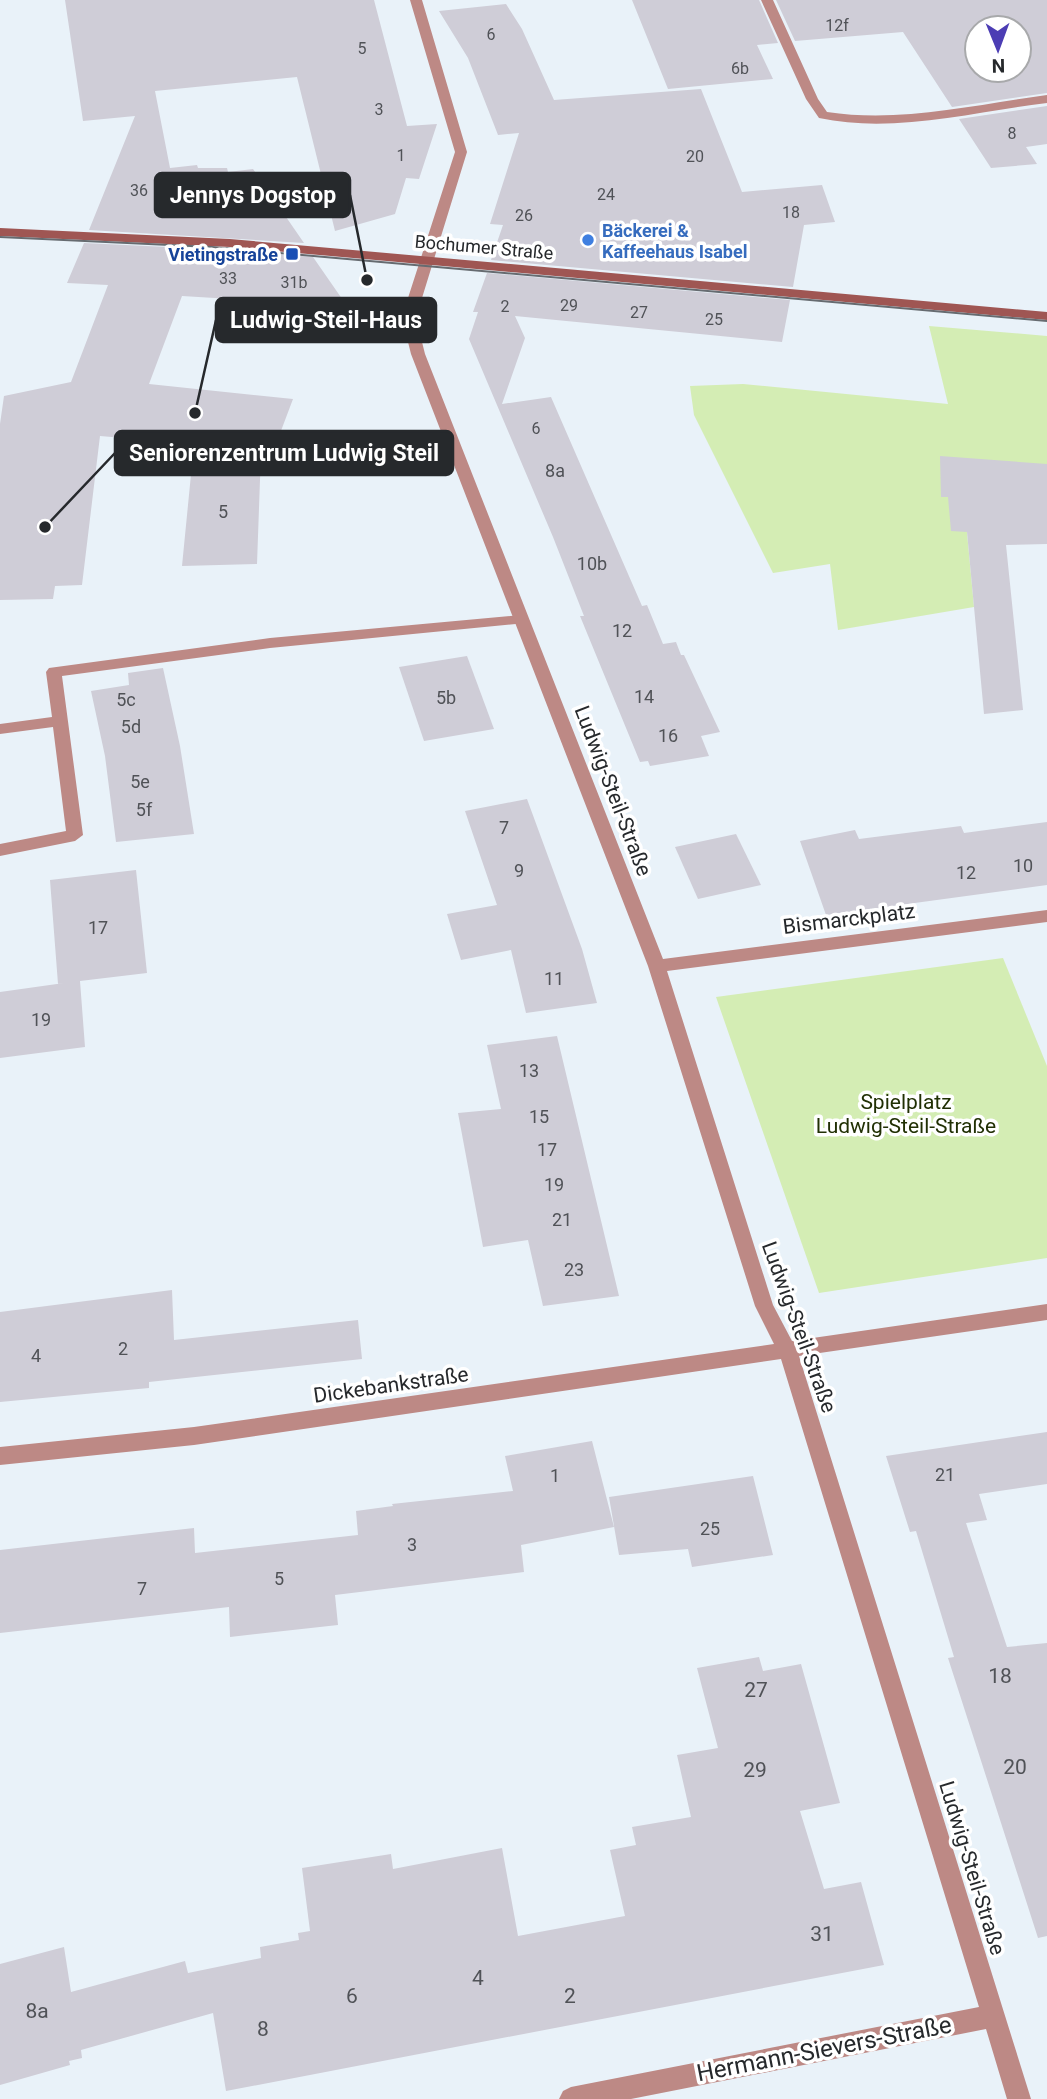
<svg xmlns="http://www.w3.org/2000/svg" width="1047" height="2099" viewBox="0 0 1047 2099" font-family="Roboto,sans-serif">
<style>
.green{fill:#d4edb4}
.building{fill:#cfcdd7;fill-rule:evenodd}
.lines{fill:none;stroke-linecap:round;stroke-linejoin:round}
.lane{fill:#bd8985;fill-rule:evenodd}
.street{fill:#bd8985;fill-rule:evenodd}
.secondary{fill:#9f5653;fill-rule:evenodd}
.tram{stroke:#666b70;stroke-width:2}
.shop-dot{fill:#3f7fe0;stroke:#fff;stroke-width:2.5}
.transit-dot{fill:#1a4fb4;stroke:#fff;stroke-width:2.5}
.labels{text-anchor:middle;dominant-baseline:central;stroke-width:7;stroke-linejoin:round;paint-order:stroke}
.far-number-label{font-size:16px;fill:#505257}
.far-shop-label{font-size:18px;font-weight:bold;fill:#366cbe;stroke:#fff;text-anchor:start}
.far-street-label{font-size:18px;fill:#26292c;stroke:#fff}
.far-transit-label{font-size:18px;font-weight:bold;fill:#164399;stroke:#fff;text-anchor:end}
.number-label{font-size:18px;fill:#505257}
.street-label{font-size:21px;fill:#26292c;stroke:#fff}
.park-label{font-size:21px;fill:#213004;stroke:#fff}
.near-number-label{font-size:21px;fill:#505257}
.near-street-label{font-size:24px;fill:#26292c;stroke:#fff}
.leader{fill:none;stroke:#26292c;stroke-width:2.5}
.callout-dot{fill:#26292c;stroke:#fff;stroke-width:2.5}
.callout{fill:#26292c;stroke:#26292c;stroke-width:2.5}
.callout-label{font-size:23px;text-anchor:middle;font-weight:bold;fill:#fff}
</style>
<rect width="100%" height="100%" fill="#e9f2f9"/>
<g class="green">
<path d="M929,326l118,10v128l-86,5 13,138 -136,23 -8,-66 -57,9 -79,-158 -4,-29 53,-2 205,20z"/>
<path d="M1003,958l44,108v192l-228,35 -103,-296z"/>
</g>
<g class="building">
<path d="M65,0h309l33,126 30,-2 -18,55 -13,-1 -11,36 -60,17 -38,-154 -142,14 15,77 27,-3 1,3h29l1,4 25,-3 51,74 -215,-13 46,-114 -52,5z"/>
<path d="M632,0h127l19,43 -21,2 16,34 -105,10z"/>
<path d="M776,0h271v93l-95,14 -49,-75 -108,9zM977,28h42v42h-42z"/>
<path d="M506,4l16,25 32,71 147,-11 41,103 80,-7 13,37 -31,3 -11,62 -302,-27 12,-35 -13,-1 29,-91 -21,2 -30,-77 -29,-47z"/>
<path d="M1047,106v38l-21,3 11,17 -46,4 -32,-49z"/>
<path d="M84,243l146,7 83,7 34,49h-4l-8,23 -45,-4 6,-22 -114,-7 -33,88 144,15 -20,53h-12l-4,112 -75,2 12,-122 -94,-8 -18,149 -27,1 -2,13 -53,1v-176l4,-28 67,-14 37,-97 -41,-2z"/>
<path d="M487,273l303,27 -8,42 -267,-26 10,22 -23,66 49,-7 91,209 5,-1 16,39 13,-2 5,13h3l36,77 -19,4 8,20 -59,10 -2,-5 -8,1 -60,-146h4l-31,-79 -84,-198 9,-27h-5z"/>
<path d="M940,456l107,8v80l-41,1 17,165 -39,4 -17,-182 -16,-1 -3,-34h-7z"/>
<path d="M467,656l27,73 -70,12 -25,-74z"/>
<path d="M163,668l17,78 14,88 -78,8 -11,-86 -14,-65 38,-6 -1,-12z"/>
<path d="M527,799l55,150 15,54 -71,10 -15,-63 -50,10 -14,-46 50,-9 -32,-94z"/>
<path d="M1047,822v63l-221,30 -26,-74 55,-11 4,9 102,-13 3,7z"/>
<path d="M736,834l25,51 -63,14 -23,-52z"/>
<path d="M136,870l11,103 -67,8 5,66 -85,11v-66l64,-9 -6,1 -8,-104z"/>
<path d="M557,1036l62,260 -76,10 -15,-66 -45,7 -25,-134 43,-4 -14,-64z"/>
<path d="M172,1290l2,50 184,-20 4,39 -213,23v6l-149,14v-90z"/>
<path d="M1047,1432v52l-68,10 8,26 -21,3 41,124 40,-4v293l-9,2 -90,-280 6,-1 -38,-126 -6,1 -24,-76z"/>
<path d="M592,1441l22,86 -93,18 3,27 -189,23 3,30 -108,12 -1,-30 -229,26v-83l194,-22 1,25 163,-18 -2,-24 37,-5 -1,-2 121,-13 -8,-35z"/>
<path d="M753,1476l20,79 -81,12 -4,-18 -69,6 -10,-58z"/>
<path d="M759,1657l4,14 38,-7 39,139 -40,8 24,78 37,-7 23,83 -658,126 -13,-78 -132,37 1,8 -13,3 1,4 -70,20v-121l64,-17 7,45 114,-31 3,12 73,-15 -1,-11 39,-7 -1,-7 12,-2 -8,-63 89,-14 2,15 109,-21 16,88 107,-20 -15,-66 26,-5 -4,-18 59,-10 -14,-62 41,-7 -21,-80z"/>
</g>
<g class="lines">
<g class="lane">
<path d="M761,0h12l45,99 9,13c73,11 147,-7 220,-17v8c-74,9 -154,31 -228,15l-13,-19z"/>
<path d="M521,615l5,2 3,3 -3,3 -256,25 -208,28 21,159 -8,6 -75,15v-12l66,-13 -13,-104 -53,7v-10l52,-7 -6,-45 3,-4 221,-30z"/>
</g>
<path class="street" d="M410,0h12l45,152 -45,146 -3,32 6,24 238,605 384,-49v12l-380,49 106,334 19,36 255,-37v16l-248,36 232,743h-24l-21,-70 -355,70h-72l4,-8 8,-4 408,-80 -198,-648 -587,86 -194,20v-18l194,-20 580,-83 -19,-38 -107,-340 -237,-612 -6,-24 3,-32 47,-146z"/>
<path class="secondary" d="M0,228l230,11 817,73v8l-817,-73 -230,-11z"/>
<path class="tram" d="M0,237l212,10 835,74"/>
</g>
<circle class="shop-dot" cx="588" cy="240" r="7"/>
<rect class="transit-dot" x="285" y="247" width="14" height="14" rx="3.5"/>
<g class="labels">
<g class="far-number-label">
<text x="837" y="25">12f</text>
<text x="491" y="34">6</text>
<text x="362" y="48">5</text>
<text x="740" y="68">6b</text>
<text x="379" y="109">3</text>
<text x="1012" y="133">8</text>
<text x="401" y="155">1</text>
<text x="695" y="156">20</text>
<text x="139" y="190">36</text>
<text x="606" y="194">24</text>
<text x="791" y="212">18</text>
<text x="524" y="215">26</text>
<text x="228" y="278">33</text>
<text x="294" y="282">31b</text>
<text x="569" y="305">29</text>
<text x="505" y="306">2</text>
<text x="639" y="312">27</text>
<text x="714" y="319">25</text>
<text x="536" y="428">6</text>
</g>
<g class="far-shop-label">
<text x="602" y="230">Bäckerei &amp;<tspan x="602" dy="21">Kaffeehaus Isabel</tspan></text>
</g>
<g class="far-street-label">
<text transform="translate(484 247) rotate(5)">Bochumer Straße</text>
</g>
<g class="far-transit-label">
<text x="278" y="254">Vietingstraße</text>
</g>
<g class="number-label">
<text x="555" y="470">8a</text>
<text x="223" y="511">5</text>
<text x="592" y="563">10b</text>
<text x="622" y="630">12</text>
<text x="644" y="696">14</text>
<text x="446" y="697">5b</text>
<text x="126" y="699">5c</text>
<text x="131" y="726">5d</text>
<text x="668" y="735">16</text>
<text x="140" y="781">5e</text>
<text x="144" y="809">5f</text>
<text x="504" y="827">7</text>
<text x="1023" y="865">10</text>
<text x="519" y="870">9</text>
<text x="966" y="872">12</text>
<text x="98" y="927">17</text>
<text x="554" y="978">11</text>
<text x="41" y="1019">19</text>
<text x="529" y="1070">13</text>
<text x="539" y="1116">15</text>
<text x="547" y="1149">17</text>
<text x="554" y="1184">19</text>
<text x="562" y="1219">21</text>
<text x="574" y="1269">23</text>
<text x="123" y="1348">2</text>
<text x="36" y="1355">4</text>
<text x="945" y="1474">21</text>
<text x="555" y="1475">1</text>
<text x="710" y="1528">25</text>
<text x="412" y="1544">3</text>
<text x="279" y="1578">5</text>
<text x="142" y="1588">7</text>
</g>
<g class="street-label">
<text transform="translate(613 791) rotate(69)">Ludwig-Steil-Straße</text>
<text transform="translate(849 919) rotate(-7)">Bismarckplatz</text>
<text transform="translate(799 1327) rotate(70)">Ludwig-Steil-Straße</text>
<text transform="translate(391 1385) rotate(-8)">Dickebankstraße</text>
<text transform="translate(972 1868) rotate(73)">Ludwig-Steil-Straße</text>
</g>
<g class="park-label">
<text x="906" y="1102">Spielplatz<tspan x="906" dy="24">Ludwig-Steil-Straße</tspan></text>
</g>
<g class="near-number-label">
<text x="1000" y="1676">18</text>
<text x="756" y="1690">27</text>
<text x="1015" y="1767">20</text>
<text x="755" y="1770">29</text>
<text x="822" y="1934">31</text>
<text x="478" y="1978">4</text>
<text x="352" y="1996">6</text>
<text x="570" y="1996">2</text>
<text x="37" y="2011">8a</text>
<text x="263" y="2029">8</text>
</g>
<g class="near-street-label">
<text transform="translate(824 2049) rotate(-11)">Hermann-Sievers-Straße</text>
</g>
</g>
<path class="leader" d="M367 280L350 195M195 413L216 320M45 527L115 453"/>
<g class="callout-dot">
<circle cx="367" cy="280" r="7"/>
<circle cx="195" cy="413" r="7"/>
<circle cx="45" cy="527" r="7"/>
</g>
<g class="callout">
<rect x="155" y="173" width="195" height="44" rx="7"/>
<rect x="216" y="298" width="220" height="44" rx="7"/>
<rect x="115" y="431" width="338" height="44" rx="7"/>
</g>
<g class="callout-label">
<text x="253" y="203">Jennys Dogstop</text>
<text x="326" y="328">Ludwig-Steil-Haus</text>
<text x="284" y="461">Seniorenzentrum Ludwig Steil</text>
</g>
<g transform="translate(998 49) rotate(179)"><circle r="33" fill="#ffffff" stroke="#a8a9ab" stroke-width="2"/>
<path d="M0-5L12 26L0 18L-12 26Z" fill="#4c3db4"/>
<text y="-10" font-size="19" font-weight="bold" text-anchor="middle" fill="#26292c">N</text>
</g>
</svg>
